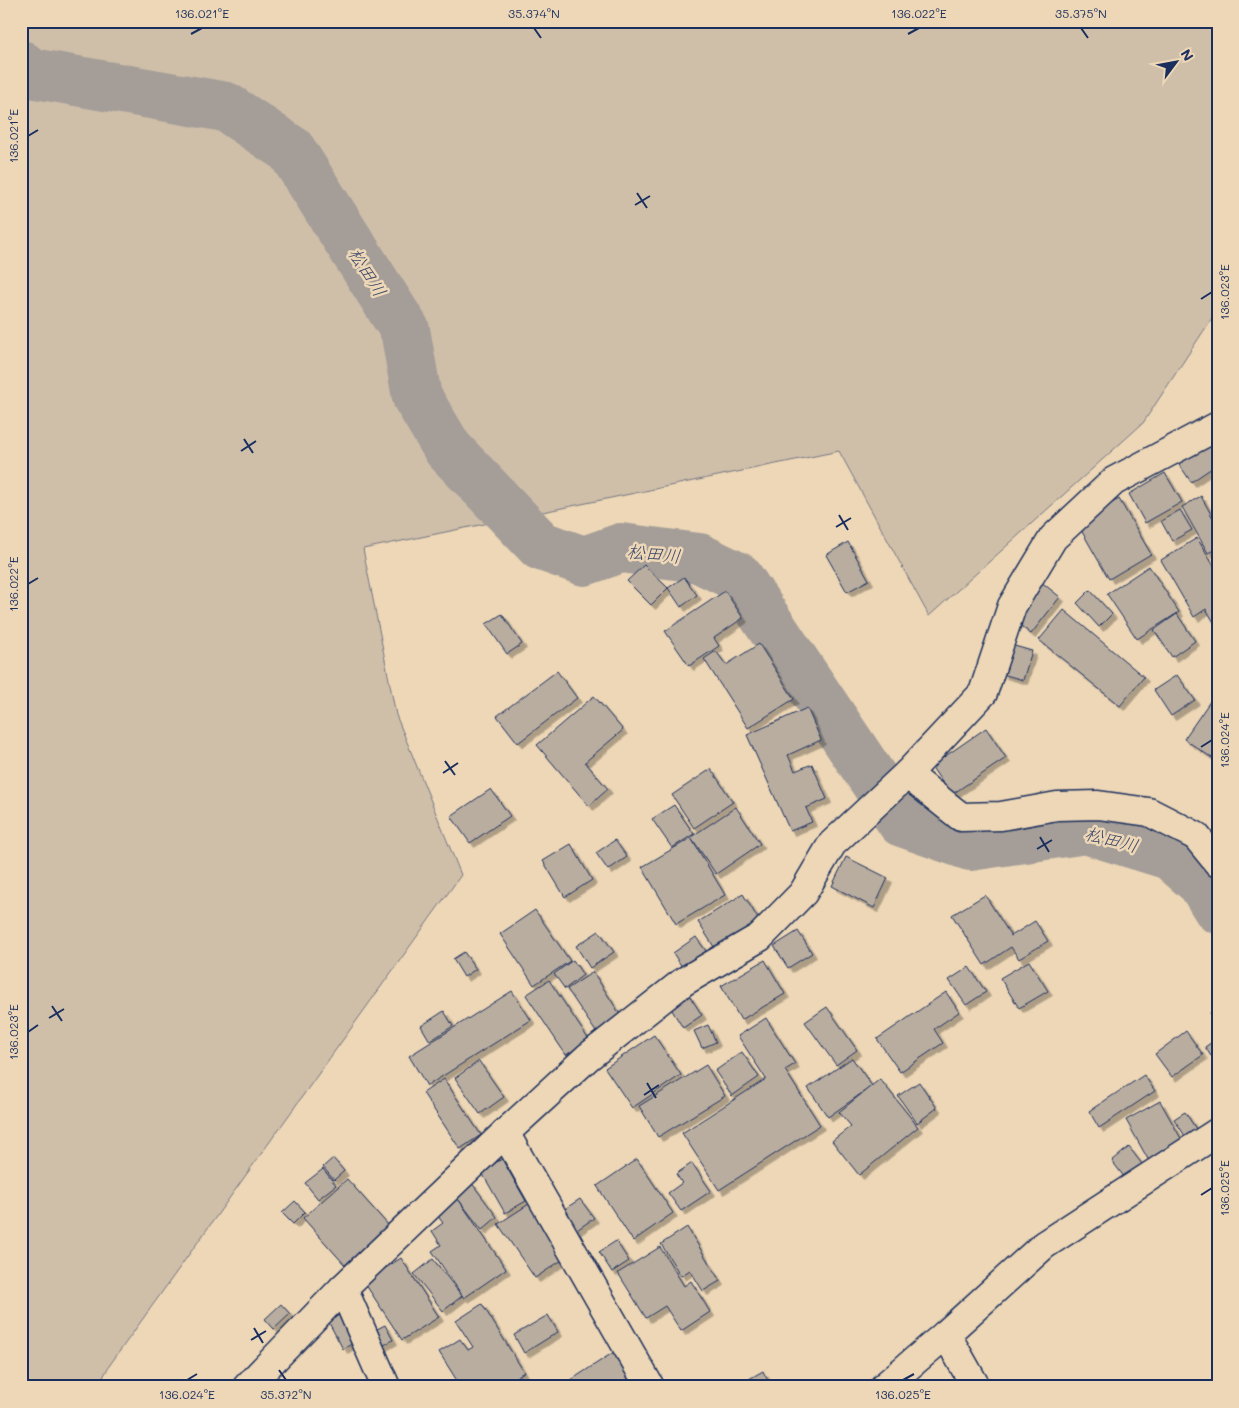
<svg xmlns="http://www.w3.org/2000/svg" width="1239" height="1408" viewBox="0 0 1239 1408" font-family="Mali,'Klee One',sans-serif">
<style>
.green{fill:#cfbfa9;stroke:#757784}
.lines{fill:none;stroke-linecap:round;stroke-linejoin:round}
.river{stroke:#a59e98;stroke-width:50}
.building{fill:#b9ada0;stroke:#1b2f5e;filter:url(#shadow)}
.minor-casing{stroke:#1b2f5e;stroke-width:31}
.minor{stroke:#edd7b6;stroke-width:28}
.ticks{fill:none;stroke:#1b2f5e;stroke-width:2}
.labels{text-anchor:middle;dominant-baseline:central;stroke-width:5;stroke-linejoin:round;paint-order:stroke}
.water-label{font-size:18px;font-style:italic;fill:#37456a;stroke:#edd7b6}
.neatline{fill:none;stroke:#1b2f5e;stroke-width:2}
.ticks-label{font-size:12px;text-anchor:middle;fill:#1b2f5e}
</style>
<defs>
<filter id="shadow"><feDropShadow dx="4.5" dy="4.5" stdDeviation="0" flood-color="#0004"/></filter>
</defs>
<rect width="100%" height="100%" fill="#edd7b6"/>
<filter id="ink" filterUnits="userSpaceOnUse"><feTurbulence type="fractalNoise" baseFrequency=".02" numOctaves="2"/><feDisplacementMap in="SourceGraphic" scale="10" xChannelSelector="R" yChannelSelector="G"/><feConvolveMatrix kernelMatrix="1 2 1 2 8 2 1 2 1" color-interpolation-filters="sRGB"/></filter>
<g filter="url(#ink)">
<path class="green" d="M21,21h1197v288l-75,114 -214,193 -90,-165 -476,98 33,166 65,160 -352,491 -11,21h-77z"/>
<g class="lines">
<path class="river" d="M21,65l10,8 195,34 65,43 114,180 12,67 31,52 93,97 43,15 37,-13 78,10 39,19 164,245 68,24 116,-17 84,26 32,28 16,26"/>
</g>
<g class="building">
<path d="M1204,435l14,20v9l-27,18 -18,-27z"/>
<path d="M1165,473l17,29 -37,21 -16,-29z"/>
<path d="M1201,496l17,31v21l-10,5 -26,-46z"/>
<path d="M1119,499l32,55 -42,25 -32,-56z"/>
<path d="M1180,510l12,20 -20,11 -11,-20z"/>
<path d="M1197,538l21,35v56l-12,-20 -12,8 -33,-57z"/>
<path d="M848,542l21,38 -22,12 -21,-37z"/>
<path d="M644,565l24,23 -17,17 -24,-24z"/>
<path d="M1149,566l30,46 -42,27 -30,-45z"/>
<path d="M684,577l13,18 -16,12 -13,-19z"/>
<path d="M1040,581l20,16 -29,37 -20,-16z"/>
<path d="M1090,590l22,24 -13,13 -22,-24z"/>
<path d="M725,591l18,27 -29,20 5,8 -30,20 -24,-35z"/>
<path d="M1064,610l80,67 -24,29 -81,-66z"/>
<path d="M502,614l20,30 -15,10 -21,-30z"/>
<path d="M1177,614l18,27 -23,16 -18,-27z"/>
<path d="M759,644l35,55 -46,29 -44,-69 12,-8 10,14z"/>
<path d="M1011,645l21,6 -9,29 -21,-6z"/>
<path d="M557,671l20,27 -59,45 -21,-27z"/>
<path d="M1177,675l18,25 -24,16 -17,-26z"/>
<path d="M1215,694l3,1v67l-34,-23z"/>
<path d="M594,696l29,34 -38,32 23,27 -19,17 -52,-61z"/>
<path d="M807,708l14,32 -33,15 7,16 17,-7 15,35 -21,9 6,14 -22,9 -43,-96z"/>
<path d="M986,728l20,30 -55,37 -20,-29z"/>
<path d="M711,769l22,33 -39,26 -22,-33z"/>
<path d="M491,789l19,27 -40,27 -19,-27z"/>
<path d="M674,805l20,29 -22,14 -20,-29z"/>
<path d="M736,807l24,37 -44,30 -25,-37z"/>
<path d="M691,838l34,57 -49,29 -34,-57z"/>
<path d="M615,840l12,17 -19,13 -12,-17z"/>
<path d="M571,844l21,36 -27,17 -22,-36z"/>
<path d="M846,857l42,21 -14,30 -42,-22z"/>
<path d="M743,894l17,28 -44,28 -18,-28z"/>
<path d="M985,895l26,41 24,-15 13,20 -29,18 -8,-12 -27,18 -32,-50z"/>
<path d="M535,910l35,51 -36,24 -34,-51z"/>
<path d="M599,931l15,21 -24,16 -14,-22z"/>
<path d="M798,931l14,22 -24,15 -14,-22z"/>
<path d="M696,937l12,17 -24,16 -11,-17z"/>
<path d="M464,952l12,17 -12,8 -11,-18z"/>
<path d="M573,960l10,15 -18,14 -11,-15z"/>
<path d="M765,960l20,34 -44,26 -20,-34z"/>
<path d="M1029,961l19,30 -29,17 -19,-30z"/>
<path d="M969,967l17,25 -20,13 -17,-25z"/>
<path d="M593,972l32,50 -25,16 -33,-49z"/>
<path d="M549,980l40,60 -23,15 -40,-60z"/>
<path d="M512,991l19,29 -104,66 -18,-30z"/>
<path d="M946,992l13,20 -25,17 9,14 -43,29 -23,-33z"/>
<path d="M689,995l13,20 -19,13 -13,-21z"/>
<path d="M827,1007l30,43 -21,15 -31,-43z"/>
<path d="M1218,1008v15l-1,1 -7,-11z"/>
<path d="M444,1011l9,15 -23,15 -9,-15z"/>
<path d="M766,1018l29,46 -10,6 35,55 -101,65 -37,-57 84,-54 -28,-43z"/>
<path d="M708,1025l8,17 -14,6 -8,-17z"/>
<path d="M1186,1031l17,24 -31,22 -17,-23z"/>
<path d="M654,1035l27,40 -49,33 -27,-40z"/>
<path d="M1218,1038v13l-7,5 -6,-9z"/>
<path d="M742,1052l17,25 -27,19 -17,-25z"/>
<path d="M852,1058l20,28 -44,31 -20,-29z"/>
<path d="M479,1061l25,36 -24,17 -25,-36z"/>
<path d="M706,1065l19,31 -67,41 -19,-31z"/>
<path d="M1144,1075l11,16 -56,37 -10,-17z"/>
<path d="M444,1079l37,56 -21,14 -37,-56z"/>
<path d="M880,1079l38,48 -59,48 -27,-34 19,-15 -12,-14z"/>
<path d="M919,1082l18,26 -20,15 -19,-27z"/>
<path d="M1160,1101l23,41 -34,19 -23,-41z"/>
<path d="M1185,1112l13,20 -11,7 -13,-20z"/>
<path d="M1129,1147l13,17 -17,14 -13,-17z"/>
<path d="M333,1158l11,13 -10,9 -11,-13z"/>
<path d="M502,1159l24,42 -21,12 -24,-42z"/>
<path d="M637,1159l36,54 -40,28 -36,-55z"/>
<path d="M692,1163l19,28 -30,20 -13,-18 14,-10 -6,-9z"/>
<path d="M323,1169l13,16 -18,14 -13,-16z"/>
<path d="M347,1179l42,47 -44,39 -42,-47z"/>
<path d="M471,1182l26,35 -15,13 -27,-35z"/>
<path d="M456,1196l50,73 -42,29 -32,-47 9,-6 -9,-14 11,-8 -9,-12z"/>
<path d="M580,1199l14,19 -20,14 -14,-20z"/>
<path d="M295,1201l10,11 -12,12 -11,-11z"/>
<path d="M529,1204l36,54 -30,20 -37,-54z"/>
<path d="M687,1227l33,54 -17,10 -13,-21 -9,6 -20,-32z"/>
<path d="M616,1241l13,20 -17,11 -13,-20z"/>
<path d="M660,1247l24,39 7,-5 19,31 -29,19 -16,-25 -19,12 -28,-45z"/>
<path d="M401,1258l38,59 -37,23 -38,-58z"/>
<path d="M433,1259l29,37 -19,15 -29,-37z"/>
<path d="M281,1304l9,10 -16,15 -9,-10z"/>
<path d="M482,1304l42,68 -24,15h-39l-22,-35 21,-13 8,11 5,-3 -17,-26z"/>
<path d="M345,1312l15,27 -17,10 -15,-28z"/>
<path d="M548,1315l10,17 -34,21 -10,-18z"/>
<path d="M385,1325l8,15 -16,9 -8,-16z"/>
<path d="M614,1352l16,26 -14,9h-41l-4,-7z"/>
<path d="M763,1371l8,16h-36z"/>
</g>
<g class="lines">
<defs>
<g id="minor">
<path d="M907,774l54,43 40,-1 56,-10 41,-1 51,7 47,24 22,27"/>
<path d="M505,1133l145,254"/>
<path d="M343,1288l43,99"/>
<path d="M946,1334l30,53"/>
<path d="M247,1387l96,-99 162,-155 83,-76 95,-75 77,-45 43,-44 29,-49 75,-70 76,-81 29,-87 41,-68 61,-57 104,-55"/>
<path d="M884,1387l62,-53 98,-89 174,-113"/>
</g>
</defs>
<use href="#minor" class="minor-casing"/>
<use href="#minor" class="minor"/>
</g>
</g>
<path class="ticks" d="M534,28l7,10M1081,28l7,10M191,34l11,-6M908,34l11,-6M28,136l10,-6M637,193l10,15M635,205l15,-9M1201,299l11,-7M244,439l9,14M241,451l15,-10M839,515l9,15M836,527l15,-9M28,584l10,-6M1201,747l11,-7M445,761l10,14M443,773l15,-10M1040,837l9,15M1037,849l15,-9M52,1006l10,15M49,1018l15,-9M28,1032l10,-7M647,1083l9,15M644,1095l15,-10M1201,1195l11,-7M254,1328l9,15M251,1340l15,-9M279,1370l7,10M187,1380l10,-6M903,1380l11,-6"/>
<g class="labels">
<g class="water-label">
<text transform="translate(368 272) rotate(58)">松田川</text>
<text transform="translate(654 553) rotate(6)">松田川</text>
<text transform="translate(1112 839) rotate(15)">松田川</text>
</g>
</g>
<rect width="1239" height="1408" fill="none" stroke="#edd7b6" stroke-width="55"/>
<g transform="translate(1176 62) rotate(58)" stroke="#edd7b6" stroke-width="4" paint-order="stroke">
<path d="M0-4L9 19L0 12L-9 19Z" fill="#1b2f5e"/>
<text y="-8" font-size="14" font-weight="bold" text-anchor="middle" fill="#1b2f5e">N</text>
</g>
<rect x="28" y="28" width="1184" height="1352" class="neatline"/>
<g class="ticks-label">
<text x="202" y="18">136.021°E</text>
<text x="534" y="18">35.374°N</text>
<text x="919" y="18">136.022°E</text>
<text x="1081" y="18">35.375°N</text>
<text transform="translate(14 136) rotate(-90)" y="4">136.021°E</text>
<text transform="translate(1225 292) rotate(-90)" y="4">136.023°E</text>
<text transform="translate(14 584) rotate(-90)" y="4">136.022°E</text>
<text transform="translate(1225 740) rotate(-90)" y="4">136.024°E</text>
<text transform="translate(14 1032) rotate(-90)" y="4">136.023°E</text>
<text transform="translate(1225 1188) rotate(-90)" y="4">136.025°E</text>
<text x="187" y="1399">136.024°E</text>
<text x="286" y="1399">35.372°N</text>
<text x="903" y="1399">136.025°E</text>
</g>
</svg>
